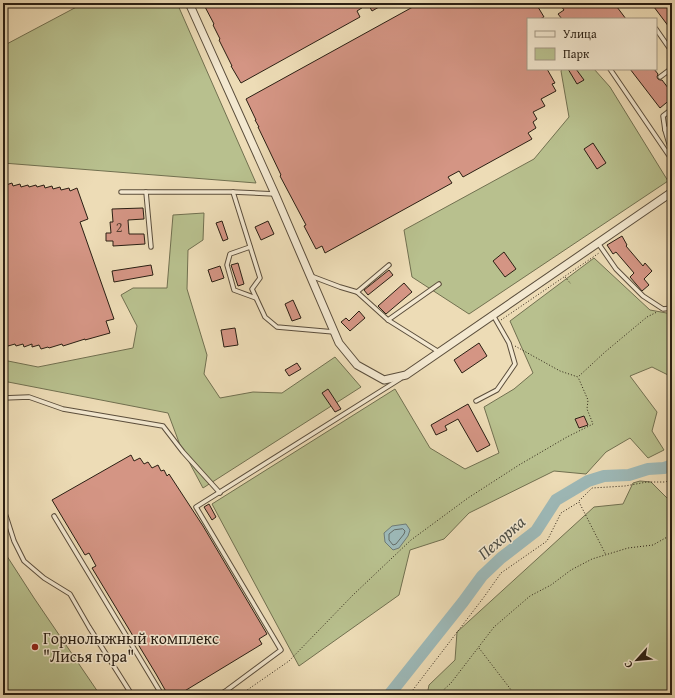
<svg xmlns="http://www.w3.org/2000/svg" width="675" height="698" viewBox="0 0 675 698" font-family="'Gentium Book Plus',serif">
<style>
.green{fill:#b8c08e;stroke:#717050}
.water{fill:#9db9b8;stroke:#6f7b76}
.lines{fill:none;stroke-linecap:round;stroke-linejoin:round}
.shore{stroke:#646c66;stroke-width:1}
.river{stroke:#9db9b8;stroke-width:12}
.building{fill:#d49584;stroke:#2a1f13}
.lane-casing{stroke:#5b4e3c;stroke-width:5.5}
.street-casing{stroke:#5b4e3c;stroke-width:9}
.path{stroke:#2a1f13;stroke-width:1;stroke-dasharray:1 2;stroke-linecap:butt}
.lane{stroke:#f3e8d0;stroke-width:3.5}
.street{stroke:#f3e8d0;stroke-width:7}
.poi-dot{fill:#8f2418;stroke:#f3e8d0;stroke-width:1.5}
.labels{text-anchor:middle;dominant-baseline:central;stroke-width:3;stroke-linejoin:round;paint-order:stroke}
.number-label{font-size:14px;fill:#543c2f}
.poi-label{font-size:16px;fill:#2a1f13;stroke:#f3e8d0;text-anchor:start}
.water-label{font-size:17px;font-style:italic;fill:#4c4d45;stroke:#f3e8d0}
</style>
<rect width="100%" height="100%" fill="#eddcb6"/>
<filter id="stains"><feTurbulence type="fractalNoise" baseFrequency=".005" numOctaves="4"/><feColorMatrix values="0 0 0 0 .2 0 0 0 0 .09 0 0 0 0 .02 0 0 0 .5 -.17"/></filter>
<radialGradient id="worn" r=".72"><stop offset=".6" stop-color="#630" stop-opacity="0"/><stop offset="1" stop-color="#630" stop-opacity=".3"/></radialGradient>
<g class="green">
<path d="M84,3h93l79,180 -253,-20v-117z"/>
<path d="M562,69h32l16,18 58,94 -199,133 -57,-37 -8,-47 130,-71 35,-42 -8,-46z"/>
<path d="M204,213l-1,27 -15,10 -1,39 20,66 -3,19 16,24 33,-6 29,1 53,-36 26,30 -158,101 -23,-43 -12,-32 -165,-32v-21l35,7 95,-19 4,-22 -16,-31 12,-7h34l6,-73z"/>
<path d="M594,258l56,52 22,4v63l-20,-10 -22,9 27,36 -5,19 12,19 -16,8 -18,-20 -24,14 -20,22 -32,-3 -85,42 -25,26 -34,11 -11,45 -100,71 -87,-162 183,-115 35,59 35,21 34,-16 -15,-46 30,-18 19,-16 -23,-52z"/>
<path d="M640,481l11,1 18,18h3v195h-245l2,-10 26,-25 2,-28 137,-125 29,-3 10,-21z"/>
<path d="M3,550l31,48 66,97h-97z"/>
</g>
<path class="water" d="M406,524l4,6 -2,6 -9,12 -6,2 -8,-8 -1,-9 8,-7z"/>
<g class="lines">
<path class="shore" d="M403,529l2,2 -1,3 -8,10 -3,1 -4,-5v-6l5,-4z"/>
<path class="river" d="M389,695l74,-93 19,-26 19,-18 35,-27 20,-31 32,-19 16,-5 25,-1 19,-6 16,-1 6,-2 2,-2"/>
</g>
<g class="building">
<path d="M207,3h179l-14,8 -4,-7 -11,7 3,6 -119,66 -10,-17h1l-13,-26 1,-1 -7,-14 1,-1 -10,-19z"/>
<path d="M420,3h114l3,5 1,-1 6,10 -4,2h-12v50h19l8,14 -3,1 4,7 -15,8 4,7 -12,6 4,7 -4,3 3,6 -8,5 4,6 -69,38 -4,-6 -11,6 4,6 -127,70 -3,-7 -6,3 -12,-23 2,-1 -26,-49 1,-1 -23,-48h1l-4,-7h1l-10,-21z"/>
<path d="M559,3h55l12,16h-64l-4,-5 6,-4z"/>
<path d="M651,3h21v28z"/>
<path d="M568,69h8l8,11 -7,4z"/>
<path d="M630,69h24l4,5 -1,3 1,2 2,1h2l10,13v5l-12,10z"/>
<path d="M593,143l13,20 -9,6 -13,-20z"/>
<path d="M12,183l1,3 7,-2 1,3 7,-2 1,2 7,-2 1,2 7,-2 1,3 7,-2 1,3 7,-2 1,3 8,-2 1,3 7,-3 11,31 -8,3 34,97 -8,2 4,12 -25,7v-1l-22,7 -1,-2 -13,4 -1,-1 -7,2 -2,-4 -7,2v-3l-8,3 -1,-3 -7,2 -1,-2 -7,2 -5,-15v-145z"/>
<path d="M143,208l1,11 -16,1 1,14h15l1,10 -32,2v-5h-7v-8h5l-1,-11h3l-1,-13z"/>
<path d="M222,221l6,18 -5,2 -7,-18z"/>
<path d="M268,221l6,13 -13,6 -6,-13z"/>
<path d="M622,236l5,9 -1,1 17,20 2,-3 7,8 -8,8 5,6 -7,6 -12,-14 4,-4 -18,-21 -3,2 -6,-9z"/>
<path d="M504,252l12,17 -11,8 -12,-16z"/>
<path d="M238,263l6,21 -6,2 -7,-21z"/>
<path d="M151,265l2,10 -39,7 -2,-11z"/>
<path d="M220,266l4,12 -12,4 -4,-12z"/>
<path d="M389,270l4,5 -25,20 -4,-5z"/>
<path d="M404,283l8,9 -26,22 -8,-8z"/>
<path d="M293,300l8,18 -9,3 -7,-17z"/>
<path d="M359,311l6,7 -15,13 -9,-9 5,-4 3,3z"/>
<path d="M235,328l3,17 -14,2 -3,-17z"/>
<path d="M479,343l8,13 -25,17 -8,-13z"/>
<path d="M297,363l4,6 -12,7 -4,-6z"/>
<path d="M328,389l13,20 -6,3 -13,-19z"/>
<path d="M468,404l22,41 -13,7 -19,-33 -13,7 2,4 -11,5 -5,-10z"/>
<path d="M584,416l4,9 -9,3 -4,-9z"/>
<path d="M131,455l3,6 6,-3 4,6 4,-2 4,6 6,-3 3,6 3,-1 3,6 2,-2 34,52 64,108 -8,5 3,5 -84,51h-10l-12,-21 -64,-106 4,-2 -7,-13 -4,2 -33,-55z"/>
<path d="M209,504l7,13 -4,3 -8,-13z"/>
</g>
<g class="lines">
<defs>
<g id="lane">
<path d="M656,29l16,23"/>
<path d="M610,69l62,91"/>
<path d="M660,77l12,-9"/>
<path d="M672,109l-9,7 2,14 7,24"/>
<path d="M665,130l7,-5"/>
<path d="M121,192h112l42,2"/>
<path d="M146,192l5,55"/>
<path d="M233,192l27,86 -8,11 13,28 12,10 57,5"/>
<path d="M598,243l18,26 27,27 20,13 9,-1"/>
<path d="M250,247l-20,7 -3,11 7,25 22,8"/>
<path d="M311,276l29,11 17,5 32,-27"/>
<path d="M357,292l31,28 51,32"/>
<path d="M388,320l51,-36"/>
<path d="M3,398l26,-1 34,12 100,17 20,26 37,41"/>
<path d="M476,401l21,-11 18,-26 -6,-21 -16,-28"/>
<path d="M3,509l3,7 8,25 10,20 20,17 26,16 19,33 43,68"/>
<path d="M54,516l108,179"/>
<path d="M219,695l8,-5 54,-40 -85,-143 204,-128"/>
</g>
<path id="street" d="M189,3l86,191 64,149 18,22 27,15 22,-5 266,-183"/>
</defs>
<use href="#lane" class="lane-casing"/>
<use href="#street" class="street-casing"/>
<g class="path">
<path d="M565,277l6,7"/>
<path d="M501,320l98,-67"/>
<path d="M515,346l45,25 18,6 27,-25 42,-35 10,-5"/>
<path d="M579,501l13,-13 33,-2 22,-4h19l6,-5"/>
<path d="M479,648l36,47"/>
<path d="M240,695l49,-34 64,-66 58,-55 57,-42 51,-33 48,-28 26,-13 -6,-15 1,-9 -10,-23"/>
<path d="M409,695l75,-98 17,-24 46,-32 14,-28 18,-11 27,53"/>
<path d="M438,695l13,-12 43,-56 36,-31 21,-11 20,-15 21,-11 36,-11 25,-3 16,-9 3,-4"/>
</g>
<use href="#lane" class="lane"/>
<use href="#street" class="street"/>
</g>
<circle class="poi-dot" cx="35" cy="647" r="4"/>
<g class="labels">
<g class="number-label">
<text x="119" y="227">2</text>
</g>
<g class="poi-label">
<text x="43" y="638">Горнолыжный комплекс<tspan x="43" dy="18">"Лисья гора"</tspan></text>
</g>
<g class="water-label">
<text transform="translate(501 537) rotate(-41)">Пехорка</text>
</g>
</g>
<rect width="675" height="698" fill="none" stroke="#eddcb6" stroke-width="16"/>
<rect x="4" y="4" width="667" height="690" fill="none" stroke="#2a1f13" stroke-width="2"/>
<rect x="8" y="8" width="659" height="682" fill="none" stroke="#2a1f13"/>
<rect x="527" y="18" width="130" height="52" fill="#f3e8d0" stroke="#a39884"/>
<rect x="535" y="31" width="20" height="6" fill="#f3e8d0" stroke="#a39884"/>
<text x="563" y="38" font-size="12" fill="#2a1f13">Улица</text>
<rect x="535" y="48" width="20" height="12" fill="#b8c08e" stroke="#a39884"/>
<text x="563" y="58" font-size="12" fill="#2a1f13">Парк</text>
<g transform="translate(637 660) rotate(243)" stroke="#f3e8d0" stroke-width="3" paint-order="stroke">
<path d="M0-3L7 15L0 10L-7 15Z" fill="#2a1f13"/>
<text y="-6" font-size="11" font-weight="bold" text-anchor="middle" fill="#2a1f13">С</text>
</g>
<rect width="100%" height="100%" filter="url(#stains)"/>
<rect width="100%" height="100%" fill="url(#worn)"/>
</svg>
